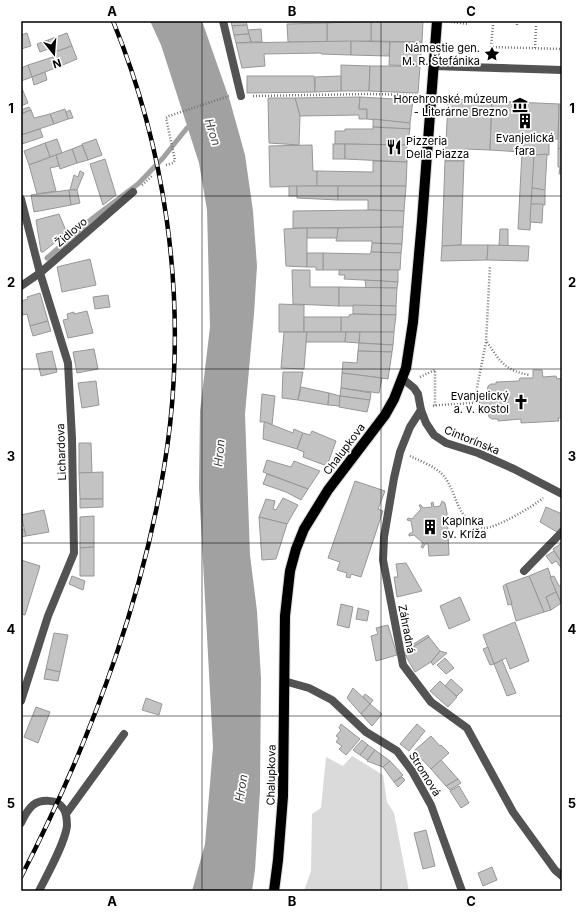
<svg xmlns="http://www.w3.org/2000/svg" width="583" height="912" viewBox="0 0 583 912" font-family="Inter,sans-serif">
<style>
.green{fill:#dadada}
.water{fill:#a1a1a1}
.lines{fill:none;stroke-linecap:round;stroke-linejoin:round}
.stream{stroke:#a1a1a1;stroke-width:5}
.building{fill:#c3c3c3;stroke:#979797}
.primary-casing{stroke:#dbdbdb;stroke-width:12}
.path{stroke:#757575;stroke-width:2.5;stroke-dasharray:1 2;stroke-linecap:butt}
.lane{stroke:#535353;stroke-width:8}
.street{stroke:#535353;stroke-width:8}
.primary{stroke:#000;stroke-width:10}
.rail-casing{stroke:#000;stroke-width:4.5}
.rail{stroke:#fff;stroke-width:3;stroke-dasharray:9;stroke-linecap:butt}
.grid{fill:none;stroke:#000;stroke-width:1;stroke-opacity:0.55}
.labels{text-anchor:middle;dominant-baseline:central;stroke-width:3.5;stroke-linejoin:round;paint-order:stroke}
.poi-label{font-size:11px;fill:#000;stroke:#fff;text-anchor:end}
.street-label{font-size:11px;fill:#000;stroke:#fff}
.water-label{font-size:12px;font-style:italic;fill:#424242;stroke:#fff}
.neatline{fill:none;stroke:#000;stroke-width:1.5}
.grid-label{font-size:13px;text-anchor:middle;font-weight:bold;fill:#000}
</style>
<rect width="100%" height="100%" fill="#fff"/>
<path class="green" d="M352,756l31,19 4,27 7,11 15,78h-105l7,-20 1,-57 9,-6 5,-51 17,9z"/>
<path class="water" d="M150,21h52l28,80 15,54 8,56 4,55 -3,48 -9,100 5,141 7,56 4,67 -1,113 -5,79 -3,21h-60l13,-47 8,-97 -14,-259 1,-77 10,-84 -3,-117 -8,-47 -38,-118z"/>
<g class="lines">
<path class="stream" d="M47,258l46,-40 45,-34 25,-26 24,-30 6,-4"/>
</g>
<g class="building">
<path d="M231,21h15l1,4 -15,1z"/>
<path d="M371,21h52l-1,21 -51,-1z"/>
<path d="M371,21v20l-44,1v-19z"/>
<path d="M327,23v19h-39l-1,-18z"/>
<path d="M247,25l2,9 -15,1 -2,-9z"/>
<path d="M261,29l1,13h-11l-3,-12z"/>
<path d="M27,33l4,13 -10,3v-14z"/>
<path d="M67,33l5,13 -20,7 -4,-13z"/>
<path d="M249,34l2,8 -15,1 -2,-8z"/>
<path d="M48,40l3,8 -11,4 -3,-8z"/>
<path d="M351,41v14l-30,-1v-1l-57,1 1,12 -23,2 -6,-25z"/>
<path d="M351,41l39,1 -1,14 -38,-1z"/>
<path d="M390,42h32l-2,24 -31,-1z"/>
<path d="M72,46l5,13 -19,8 -6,-14z"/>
<path d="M53,57l5,10 -26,10 -4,-12z"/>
<path d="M28,65l4,12 -11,4v-13z"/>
<path d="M341,65l29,1 -1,25h-28z"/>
<path d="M370,66h50l-2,27 -49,-2z"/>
<path d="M45,72l2,8 -13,5 -2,-8z"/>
<path d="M247,76h67l1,16 -68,1z"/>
<path d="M341,76v15l-26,1v-15z"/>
<path d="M21,86l7,17 -7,3z"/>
<path d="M360,97l-1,12h8v10h-8v-4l-59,1 -5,-18z"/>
<path d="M360,97l53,3 -3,23 -43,-4v-10h-8z"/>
<path d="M268,98h27l5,18 -1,29 -30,-2z"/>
<path d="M452,99l40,2 -2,49 -25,-1 -1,12h-19l3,-58z"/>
<path d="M492,101l67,3 -1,35h-9v16h-15l1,-2 -13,-1 -32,-2z"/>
<path d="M559,104h3v44l-4,1z"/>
<path d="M29,107l2,3 -10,4v-4z"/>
<path d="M65,109l3,10 -14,5 -4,-10z"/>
<path d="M31,110l3,8 16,-4 4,10 -33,11v-21z"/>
<path d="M70,110l3,8 -5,1 -2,-7z"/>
<path d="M373,119l37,4v6l-37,-2z"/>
<path d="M373,127l37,2 -3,16 -72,-1v-13h10v-2h28z"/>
<path d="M40,129l3,8 -21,7 -1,-9z"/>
<path d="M57,139l5,14 -12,4 -5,-14z"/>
<path d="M96,139l6,16 -14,5 -6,-16z"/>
<path d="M45,143l5,14 -21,8 -5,-14z"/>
<rect x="333" y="144" width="12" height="15"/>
<path d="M345,144l62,1v17l-62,-3z"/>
<path d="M82,145l6,15 -11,3 -5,-14z"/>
<path d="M312,145l1,26h4v15l-47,1 -1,-41z"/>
<path d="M562,148v26h-3l1,-7h-2v-18z"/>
<path d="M72,149l5,14 -17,6 -4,-14z"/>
<path d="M522,152l13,1 -5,77 -12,-1z"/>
<path d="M547,154l-2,36 -13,-2 2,-33z"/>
<path d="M56,155l3,11 -9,2 6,23 -19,3 -8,-29z"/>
<path d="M105,159l11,36 -13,10 -13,-41z"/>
<path d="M373,161l34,1 -1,24h-89v-15l56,1z"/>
<path d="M445,161h19l-3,84 -19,1z"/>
<path d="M80,171l4,2 -7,17h-7l4,-15 4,2z"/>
<rect x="289" y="186" width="8" height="10"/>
<path d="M297,186h41v14l-41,-2z"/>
<path d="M338,186h68l-2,25 -36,-1v-10h-30z"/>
<path d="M532,188l13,2v15l-14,-1z"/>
<path d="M69,190l2,15 -37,7 -3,-17z"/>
<path d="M69,190h8l3,13 -9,2z"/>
<path d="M531,204h12l-1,19 -12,-1z"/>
<path d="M368,210l36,1 -1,16 -110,1v-17z"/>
<path d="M59,214l8,19 -24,19h-2l-5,-32z"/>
<path d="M403,227l-1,17 -30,-1v-2h-36l2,-13z"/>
<path d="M307,228h31l-1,10h-30z"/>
<path d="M307,228v39l-21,-1 -2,-37z"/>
<path d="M500,229h8v17l-9,-1z"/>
<path d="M372,243l30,1 -1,9 -30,-1z"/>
<path d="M461,245h27l-1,15 -46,1 1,-15z"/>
<path d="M488,245l41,1 -1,15 -41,-1z"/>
<path d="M371,252l30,1 -1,17h-77v-17l47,1z"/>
<path d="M307,253h16v17h-7v-3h-9z"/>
<path d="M90,259l6,26 -34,7 -5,-25z"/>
<path d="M292,270h18v17h29v19l-46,-2z"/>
<path d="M339,270h59v12l-54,-3 1,-4h-6z"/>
<path d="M365,280l33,2 -1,6h-31z"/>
<path d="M339,287l58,1 -1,18h-57z"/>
<path d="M40,293l8,28 -18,5 -3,-12 -4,1 -2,-7v-7l7,-2 -1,-2z"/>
<path d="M108,295l2,12 -15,2 -2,-12z"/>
<path d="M279,304l25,1v27h-25z"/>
<path d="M353,305l43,1v9l-43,-1z"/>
<path d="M87,311l6,22 -25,5 -5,-18 5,-1 -1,-5 7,-2v2z"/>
<path d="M353,314l43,1 -2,17h-53v-15h8v-2z"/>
<rect x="304" y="317" width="37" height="15"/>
<path d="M48,321l3,10 -18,5 -3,-10z"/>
<path d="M284,332h23l-3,37 -23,-1z"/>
<path d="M307,332h39l-1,10h-39z"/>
<path d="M346,332h14l-1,11 -14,-1z"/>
<path d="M360,332h34l-1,13 -34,-2z"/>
<path d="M359,343l34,2 -1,7 -34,-1z"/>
<path d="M94,349l4,20 -21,4 -4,-21z"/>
<path d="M52,351l5,21 -16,4 -5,-22z"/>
<path d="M358,351l34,1 -4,27 -46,-6 1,-11 14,1z"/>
<path d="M533,370h9l1,7 13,-1 1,3 5,-1v40h-4l1,3 -38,2v-4l-23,2v-2h-6l-3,-2 -1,-6h-8l-1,-18h8l1,-7 3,-2h5v-2l23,-1 1,-3h13z"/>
<path d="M283,372h20l-5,28 -16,-2z"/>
<path d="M342,373l40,5 -3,15 -38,-5z"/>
<path d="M96,381l3,24 -17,3 -4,-25z"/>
<path d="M301,387l28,6 -1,12 -30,-5z"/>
<path d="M341,388l30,5 -1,7 -30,-4z"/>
<path d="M329,393l11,3v10l-12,-1z"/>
<path d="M262,394l13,2 -3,29 -7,-3h-5z"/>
<path d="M340,396l30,4 -3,12 -28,-5z"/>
<path d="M265,422l28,11 1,-4 9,4 -6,16 -34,-10 1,-16z"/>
<path d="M312,431l24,10 -9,25 -24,-9 1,-5 -7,-3 6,-16 7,2z"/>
<path d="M79,443h12l1,30h-13z"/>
<path d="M267,460l24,7 3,-6 26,10 -12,18 -45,-17z"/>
<path d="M103,472v27h-23l-1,-26z"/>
<path d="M267,474l41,15 -7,11 -15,-8 -23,-8z"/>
<path d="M355,481l30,10 -7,18 5,2 -22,66 -10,-3 -1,4 -4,-1 1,-4 -10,-3 3,-8 -12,-4z"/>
<path d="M283,498l15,7 -11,19 -28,-7 7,-18 9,2 -2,8 3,1z"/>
<path d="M80,499h23v8l-23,1z"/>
<path d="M442,501l3,2 2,10 2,42 -20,1 -1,-12h-3l-2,4 -2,-1 2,-4 -9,-8 -5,1v-2l4,-2 -2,-11 -4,-1 1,-2 4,1 9,-10 -2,-4h2l2,3 9,-1 -1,-4 2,-1 1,5 6,-1z"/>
<path d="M546,507l16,7v11l-5,7 -17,-10z"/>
<path d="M44,510l5,22 -23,4 -5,-21z"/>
<path d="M94,516v31l-14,1v-31z"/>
<path d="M259,517l28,7 -11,35 -14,1z"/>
<path d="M24,529l2,7 -5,1v-7z"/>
<path d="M562,543v20l-9,-14z"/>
<path d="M94,547v29h-14v-28z"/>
<path d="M554,551l8,12v6l-6,-8 -4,3 -6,-8z"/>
<path d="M21,560l19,6 -15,49 -4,-1z"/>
<path d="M406,563l16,28 -25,6 -3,-20h4l-2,-13z"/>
<path d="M548,568l8,24 -10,5 5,13 -7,2 -15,-36z"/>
<path d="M72,576l13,5 -2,9 -14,-6z"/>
<path d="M529,576l15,36 -28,9 -10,-37z"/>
<path d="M554,576l5,10 3,-1v17l-1,1 -11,-26z"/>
<path d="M506,584l6,20 -4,1 -5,-19z"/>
<path d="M556,592l5,11 -10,7 -5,-13z"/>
<path d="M460,597l10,23 -21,9 -9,-23z"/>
<path d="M341,604l12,3 -4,21 -12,-3z"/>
<path d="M358,608l11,3 -2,10 -11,-2z"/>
<path d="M515,622l14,39 -19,8 -4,-11 -12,6 -11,-29z"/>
<path d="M388,625l9,30 -21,6 -5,-25 7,-2 -2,-6z"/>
<path d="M54,633l14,2 -8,37 -14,-3z"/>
<path d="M428,635l1,2 -21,13 -1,-2z"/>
<path d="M429,637l11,14 -9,11 -16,10 -11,-19z"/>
<path d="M488,647l6,17 -4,1 -7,-16z"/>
<path d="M440,651l7,2 -14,12 -2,-3z"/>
<path d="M445,658l9,10 -8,6 -9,-9z"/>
<path d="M502,660l14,33 -9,3 -13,-32z"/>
<path d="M46,669l14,3 -2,9 -14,-2z"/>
<path d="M451,679l12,11 -6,6 -12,-10z"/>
<path d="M440,681l17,16 -9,10 -18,-16z"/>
<path d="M353,688l17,16 -9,10 -14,-16z"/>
<path d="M365,694l8,6 -3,4 -7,-7z"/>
<path d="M146,698l16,6 -3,11 -17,-5z"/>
<path d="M370,704l12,10 -10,12 -11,-12z"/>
<path d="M36,707l14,5 -12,31 -14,-6z"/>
<path d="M341,724l19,15 -14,16 -7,-6 3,-3 -6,-4 3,-4 -3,-2 5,-6 -2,-2z"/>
<path d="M417,724l8,7 -16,20 -9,-7z"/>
<path d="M431,736l9,10 1,-1 8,8 -18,16 -17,-18z"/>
<path d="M362,740l6,5 -8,10 -7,-5z"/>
<path d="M368,745l7,5 -8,10 -7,-5z"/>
<path d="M375,750l15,11 -7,6 -16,-6z"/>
<path d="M441,760l17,19 -12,7 -15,-17z"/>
<path d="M390,761l13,14 -9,7 -11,-15z"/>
<path d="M402,777l3,3 -7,7 -4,-5z"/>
<path d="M458,779l3,4 -11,7 -4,-4z"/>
<path d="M459,786l10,17 -8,5 -11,-17z"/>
<path d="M426,830l9,36 -12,3 -9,-36z"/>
<path d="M492,867l5,13 -14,6 -5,-13z"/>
</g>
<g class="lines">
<defs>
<path id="primary" d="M274,891l4,-31 5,-64 2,-180 5,-45 6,-22 8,-20 24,-39 57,-75 9,-16 12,-31 7,-46 9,-101 15,-200"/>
</defs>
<use href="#primary" class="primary-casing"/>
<g class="path">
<path d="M451,22l18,2"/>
<path d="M493,25l-2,22 71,2"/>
<path d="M517,25v-4"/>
<path d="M535,48l1,-22"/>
<path d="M253,96l114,-2 51,1"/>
<path d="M166,165l7,-2 2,-3 -9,-42 3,-2 60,-20"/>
<path d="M142,185l10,-9"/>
<path d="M487,342c13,20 19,29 43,33"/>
<path d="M420,377l15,-7v36"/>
<path d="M433,406l6,-1 35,-2 12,-61 4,-76"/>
<path d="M410,456c12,6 28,11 36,23 7,10 10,25 17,35 5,6 13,13 21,14 11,1 50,-22 59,-30"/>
</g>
<g class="lane">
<path d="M524,571l38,-39"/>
<path d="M66,814l58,-80"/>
<path d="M21,823c3,-6 6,-13 12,-18 8,-6 24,-6 30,3 4,5 4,12 4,18 -2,17 -20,49 -28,65"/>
</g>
<g class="street">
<path d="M223,21l18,75"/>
<path d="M434,66l128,4"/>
<path d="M21,199l19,74 28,90 4,76 2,114 -26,63 -27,85"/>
<path d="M21,286l19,-13 93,-81"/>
<path d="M403,379l11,9 4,6 3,16 5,13 8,12 12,8 32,10 36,16 48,25"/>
<path d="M421,410l-11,17 -10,25 -6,26 -10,59 -1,23 20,105 28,37 36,26 46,84 42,58 7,6"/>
<path d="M284,681l25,7 23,12 34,32 31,19 15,20 19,34 31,86"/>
</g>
<use href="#primary" class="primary"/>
<defs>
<path id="rail" d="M21,877c71,-138 131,-297 149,-452 15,-137 -5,-277 -57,-404"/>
</defs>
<use href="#rail" class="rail-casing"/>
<use href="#rail" class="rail"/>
</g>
<path class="grid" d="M202,21v870M381,21v870M21,196h541M21,369h541M21,543h541M21,716h541"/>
<defs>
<symbol id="sight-bare" viewBox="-9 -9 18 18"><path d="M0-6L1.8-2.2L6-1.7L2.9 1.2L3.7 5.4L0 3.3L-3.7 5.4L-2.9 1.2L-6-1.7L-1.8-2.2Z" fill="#000" stroke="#fff" stroke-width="2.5" paint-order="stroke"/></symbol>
<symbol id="museum-bare" viewBox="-9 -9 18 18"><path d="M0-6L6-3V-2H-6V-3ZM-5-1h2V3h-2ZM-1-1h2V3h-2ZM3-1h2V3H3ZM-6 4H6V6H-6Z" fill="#000" stroke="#fff" stroke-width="2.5" paint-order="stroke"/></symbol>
<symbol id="building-bare" viewBox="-9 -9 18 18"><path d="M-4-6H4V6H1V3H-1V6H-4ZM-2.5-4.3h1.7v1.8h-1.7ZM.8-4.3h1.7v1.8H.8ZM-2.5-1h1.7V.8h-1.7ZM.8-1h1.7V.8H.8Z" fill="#000" stroke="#fff" stroke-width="2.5" paint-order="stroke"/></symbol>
<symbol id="restaurant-bare" viewBox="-9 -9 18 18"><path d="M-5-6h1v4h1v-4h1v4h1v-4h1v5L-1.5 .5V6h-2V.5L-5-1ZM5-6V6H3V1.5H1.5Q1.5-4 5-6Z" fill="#000" stroke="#fff" stroke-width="2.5" paint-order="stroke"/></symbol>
<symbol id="church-bare" viewBox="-9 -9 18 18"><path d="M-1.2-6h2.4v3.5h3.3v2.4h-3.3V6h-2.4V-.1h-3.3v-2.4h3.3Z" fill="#000" stroke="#fff" stroke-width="2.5" paint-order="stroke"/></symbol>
</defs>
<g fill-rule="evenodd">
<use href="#sight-bare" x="481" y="43" width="22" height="22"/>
<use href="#museum-bare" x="509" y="94" width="22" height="22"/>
<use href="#building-bare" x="514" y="110" width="22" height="22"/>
<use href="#restaurant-bare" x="383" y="136" width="22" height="22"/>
<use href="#church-bare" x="510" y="391" width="22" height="22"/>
<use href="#building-bare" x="419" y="516" width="22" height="22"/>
</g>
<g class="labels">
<g class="poi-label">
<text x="480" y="48">Námestie gen.<tspan x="480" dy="13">M. R. Štefánika</tspan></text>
<text x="508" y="99">Horehronské múzeum<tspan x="508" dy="13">- Literárne Brezno</tspan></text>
<text x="525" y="138" text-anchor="middle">Evanjelická<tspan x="525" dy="13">fara</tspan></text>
<text x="406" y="141" text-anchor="start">Pizzeria<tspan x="406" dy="13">Della Piazza</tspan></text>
<text x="509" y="396">Evanjelický<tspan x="509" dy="13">a. v. kostol</tspan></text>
<text x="442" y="521" text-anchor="start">Kaplnka<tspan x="442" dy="13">sv. Kríža</tspan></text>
</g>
<g class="street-label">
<text transform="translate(71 232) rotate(-41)">Židlovo</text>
<text transform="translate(472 440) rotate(22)">Cintorínska</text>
<text transform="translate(344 449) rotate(-53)">Chalupkova</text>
<text transform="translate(61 452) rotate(-92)">Lichardova</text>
<text transform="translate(407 629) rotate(79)">Záhradná</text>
<text transform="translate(425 774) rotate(58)">Stromová</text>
<text transform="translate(271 775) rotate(-89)">Chalupkova</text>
</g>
<g class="water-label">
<text transform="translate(213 132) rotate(72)">Hron</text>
<text transform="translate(219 453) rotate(-85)">Hron</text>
<text transform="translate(241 788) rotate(-81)">Hron</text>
</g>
</g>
<rect width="583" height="912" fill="none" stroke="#ffffff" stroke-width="44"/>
<g transform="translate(54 54) rotate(163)" stroke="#ffffff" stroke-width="3" paint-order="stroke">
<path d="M0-3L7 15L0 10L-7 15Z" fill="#000000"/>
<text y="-6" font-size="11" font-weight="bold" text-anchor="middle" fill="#000000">N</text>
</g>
<rect x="22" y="22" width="539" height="868" class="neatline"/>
<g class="grid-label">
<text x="112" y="16">A</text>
<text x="292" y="16">B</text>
<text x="471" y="16">C</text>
<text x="11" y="113">1</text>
<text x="572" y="113">1</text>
<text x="11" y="287">2</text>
<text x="572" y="287">2</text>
<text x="11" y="461">3</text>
<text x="572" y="461">3</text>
<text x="11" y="634">4</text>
<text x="572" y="634">4</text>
<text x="11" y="808">5</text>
<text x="572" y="808">5</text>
<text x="112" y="906">A</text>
<text x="292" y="906">B</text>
<text x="471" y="906">C</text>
</g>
</svg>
